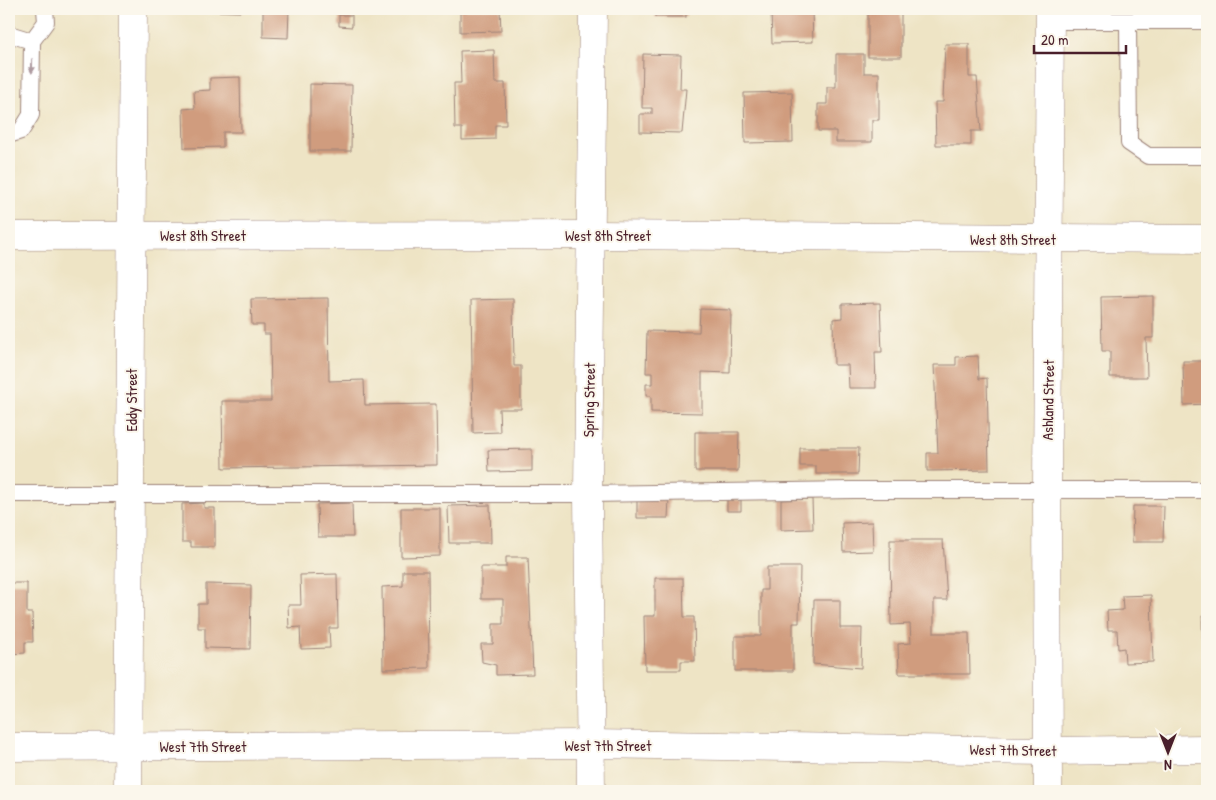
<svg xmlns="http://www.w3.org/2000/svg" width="1216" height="800" viewBox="0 0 1216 800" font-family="'Patrick Hand',sans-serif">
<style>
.building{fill:#d09c7e}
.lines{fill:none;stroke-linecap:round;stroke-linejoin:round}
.service-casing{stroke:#9c8278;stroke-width:18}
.minor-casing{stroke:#9c8278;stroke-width:29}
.service{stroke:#fff;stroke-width:16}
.minor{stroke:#fff;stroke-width:28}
.oneway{fill:#ae9aa0}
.labels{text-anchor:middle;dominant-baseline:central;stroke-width:4;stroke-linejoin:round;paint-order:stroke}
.street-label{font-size:15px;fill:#4a1f2b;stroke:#fbf7ec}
</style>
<rect width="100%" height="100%" fill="#fbf7ec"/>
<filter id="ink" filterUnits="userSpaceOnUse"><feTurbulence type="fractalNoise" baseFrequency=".02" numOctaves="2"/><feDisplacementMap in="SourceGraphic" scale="10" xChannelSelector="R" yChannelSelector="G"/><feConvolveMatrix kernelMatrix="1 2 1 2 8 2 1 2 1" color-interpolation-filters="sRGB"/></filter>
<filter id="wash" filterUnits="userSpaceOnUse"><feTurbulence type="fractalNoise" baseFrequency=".0096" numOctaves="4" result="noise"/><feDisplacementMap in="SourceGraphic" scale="20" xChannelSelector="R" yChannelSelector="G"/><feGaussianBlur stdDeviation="1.12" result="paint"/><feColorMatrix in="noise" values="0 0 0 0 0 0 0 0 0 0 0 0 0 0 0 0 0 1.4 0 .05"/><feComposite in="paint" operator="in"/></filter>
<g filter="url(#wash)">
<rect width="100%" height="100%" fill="#eee4c5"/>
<g id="blocks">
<g class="building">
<path d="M208,9h32v3l-32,-1z"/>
<path d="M263,9h26l-1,29 -25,-1z"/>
<path d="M460,9h40l1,22 -41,1z"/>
<rect x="655" y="9" width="31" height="8"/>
<path d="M812,11l1,31 -41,1 -1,-31z"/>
<rect x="868" y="13" width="33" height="44"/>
<path d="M339,15h13v12l-13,-1z"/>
<path d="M945,44h24v33h8l4,54h-10v14h-35l-1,-43h8z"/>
<path d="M494,50l1,33h10l1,42h-11v14l-33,1v-12h-7l-1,-45h7l-1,-32z"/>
<path d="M643,54l38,1 -1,34h6l-4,44 -42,-1v-18h12v-6h-10z"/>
<path d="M836,54h28v19h15v47h-7v22h-36v-11h-18v-27h9v-17h9z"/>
<path d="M240,77l1,55h-18v15l-39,1 -1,-39 12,-1 -1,-17 16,-1v-12z"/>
<path d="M310,84l42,1 -1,66h-41z"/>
<path d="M792,92l1,50 -48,1 -1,-50z"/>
<path d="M1153,296v42h-7l1,39h-37v-26h-8l-1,-54z"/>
<path d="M328,298l1,83 35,-1 1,25 71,-1 1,61 -214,3 -1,-67h49l-1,-67h-6v-9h-12l-1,-26z"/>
<path d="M513,299l1,67h7v43h-22l1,23 -27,1 -2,-133z"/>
<path d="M880,303l2,49h-7l1,36h-27l-1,-23h-14l-1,-46 9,-1v-14z"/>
<path d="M700,309l31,1 -1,63 -28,-1v41l-51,-1v-16h-5v-12h6v-11h-6l1,-42 52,1z"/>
<path d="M978,356l1,23 8,-1 2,92 -62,1v-18h11l-4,-88h22v-8z"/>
<path d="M1183,361h24v43l-23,1z"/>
<path d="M695,432h44l-1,39h-43z"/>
<path d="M800,448h59l-1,26h-42v-8h-16z"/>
<path d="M532,449v22l-43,1 -1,-22z"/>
<path d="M637,499h32l-1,19h-31z"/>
<path d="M727,499l14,1v11h-14z"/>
<path d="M812,499l1,30 -32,1v-30z"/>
<path d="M204,503v5h11v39h-24v-5h-9v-38z"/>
<path d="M352,503l1,34h-35l-1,-33z"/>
<path d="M490,505l1,38h-42l-1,-37z"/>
<path d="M1133,506h31l-1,36h-31z"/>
<path d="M401,508h39v48l-39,1z"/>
<path d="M872,522l1,29 -30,1 -1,-29z"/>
<path d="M890,540h53l4,60h-13v33h35l1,41h-71l-1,-30 13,-1 -1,-19 -19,1z"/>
<path d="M506,557h22l5,117 -37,1v-10l-14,-3 -1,-18h12v-20h10v-25h-22v-32h25z"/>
<path d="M767,567h33l-1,56h-6v48h-58v-35h26v-46h6z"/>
<path d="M403,571h25l1,97 -46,1 -1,-82 21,-1z"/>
<path d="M337,574l1,54h-9l1,20 -29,1 -1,-22 -11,1 -1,-23h13l-1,-30z"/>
<path d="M655,578h28l1,39h10l1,44h-14v9h-36l-1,-54h11z"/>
<path d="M9,583h18v30h5l1,29h-8v11l-16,1z"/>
<path d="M206,584l45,1 -1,64 -45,-1v-20h-7v-24h8z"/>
<path d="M1151,595l2,67 -28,1 -1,-15 -6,1 -1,-19h-9l-1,-19 16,-1 -1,-14z"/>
<path d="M814,600h26v28h22l-1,40 -48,-4z"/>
<path d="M1202,615h5v56h-4z"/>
</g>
</g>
</g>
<g filter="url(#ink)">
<use href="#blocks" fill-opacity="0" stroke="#9c8278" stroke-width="1"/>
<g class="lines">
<defs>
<g id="service">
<path d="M1050,21h157"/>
<path d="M1128,21l1,122 19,13h59"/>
<path d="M9,34l23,7 -1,74 -10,16 -12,4"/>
<path d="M32,41l14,-19 -1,-13"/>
<path d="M9,494h579l265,-4h354"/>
</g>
<g id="minor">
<path d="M9,236l582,-1 616,4"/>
<path d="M9,747l582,-3 457,7 159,-2"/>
<path d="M128,791l5,-782"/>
<path d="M591,791l-3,-297 5,-485"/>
<path d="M1048,791l-1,-302 3,-480"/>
</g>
</defs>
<use href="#service" class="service-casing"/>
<use href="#minor" class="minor-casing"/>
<use href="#service" class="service"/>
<use href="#minor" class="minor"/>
</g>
<defs><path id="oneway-solid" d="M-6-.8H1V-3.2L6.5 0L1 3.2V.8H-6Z" transform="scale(1.25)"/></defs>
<use class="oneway" href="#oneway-solid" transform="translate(32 66) rotate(91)"/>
</g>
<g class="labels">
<g class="street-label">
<text x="203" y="235">West 8th Street</text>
<text x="608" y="235">West 8th Street</text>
<text x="1013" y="239">West 8th Street</text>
<text transform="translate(131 400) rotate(-90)">Eddy Street</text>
<text transform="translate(589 400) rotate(-89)">Spring Street</text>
<text transform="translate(1048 400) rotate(-89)">Ashland Street</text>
<text x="608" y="745">West 7th Street</text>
<text x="203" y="746">West 7th Street</text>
<text transform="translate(1013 750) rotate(1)">West 7th Street</text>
</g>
</g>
<rect width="1216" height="800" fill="none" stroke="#fbf7ec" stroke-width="30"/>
<g transform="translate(1168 752) rotate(180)" stroke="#fbf7ec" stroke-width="4" paint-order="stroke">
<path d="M0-4L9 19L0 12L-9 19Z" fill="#4a1f2b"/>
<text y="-8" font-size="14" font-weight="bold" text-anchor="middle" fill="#4a1f2b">N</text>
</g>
<path d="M1034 45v8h92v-8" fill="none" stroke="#4a1f2b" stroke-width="2.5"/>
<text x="1041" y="45" font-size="15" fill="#4a1f2b" stroke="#fbf7ec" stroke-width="4" paint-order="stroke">20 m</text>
</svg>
